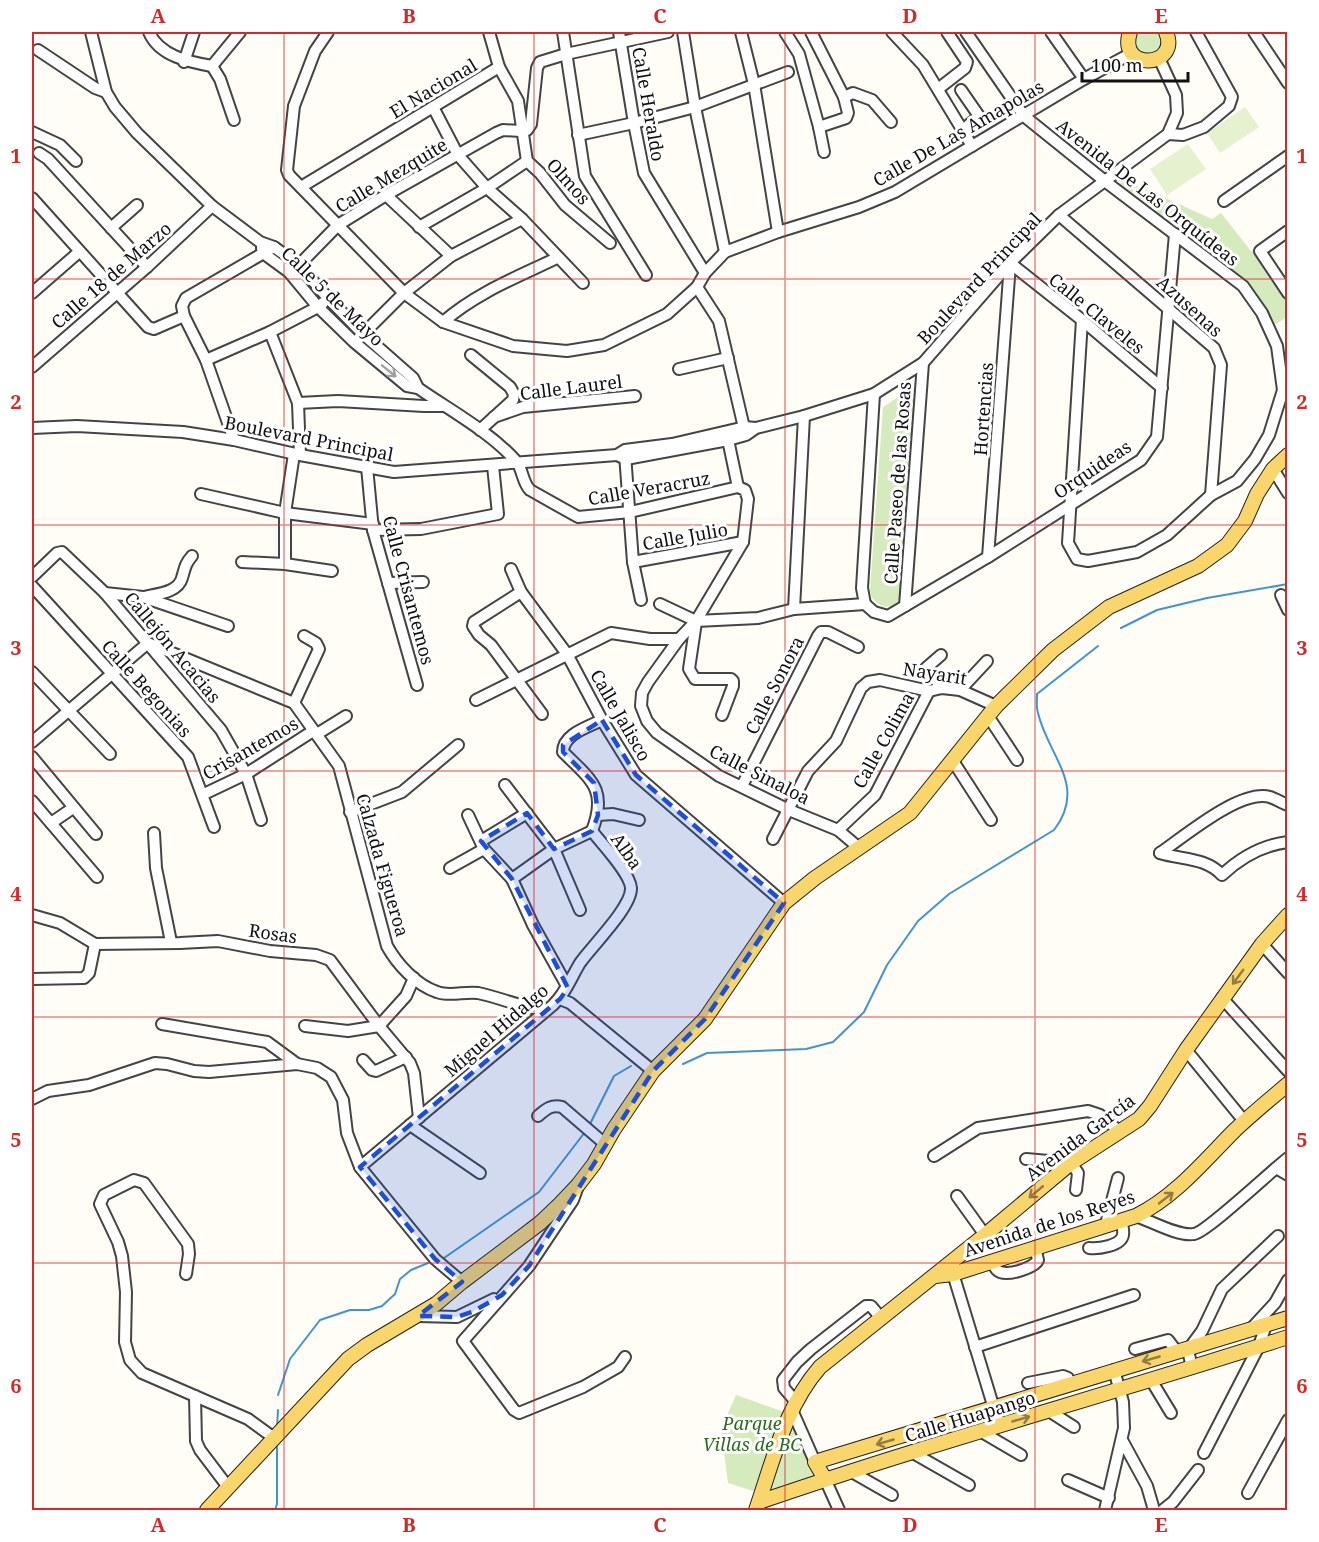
<svg xmlns="http://www.w3.org/2000/svg" width="1319" height="1542" viewBox="0 0 1319 1542" font-family="'Noto Serif',serif">
<style>
.green{fill:#d5ebbd}
.pitch{fill:#e6f2cf}
.lines{fill:none;stroke-linecap:round;stroke-linejoin:round}
.stream{stroke:#3f96cf;stroke-width:2}
.minor-casing{stroke:#444;stroke-width:14}
.major-casing{stroke:#222;stroke-width:16}
.minor{stroke:#fff;stroke-width:10}
.major{stroke:#f9d66b;stroke-width:14}
.oneway{stroke:#a0a0a0}
.oneway2{stroke:#917d42}
.marked{fill:#1d4ed8;fill-opacity:0.2;stroke:#1d4ed8;stroke-width:4.5;stroke-dasharray:12 8;stroke-linejoin:round}
.grid{fill:none;stroke:#d62828;stroke-width:1.5;stroke-opacity:0.55}
.labels{text-anchor:middle;dominant-baseline:central;stroke-width:6;stroke-linejoin:round;paint-order:stroke}
.street-label{font-size:18px;fill:#111;stroke:#fff}
.park-label{font-size:18px;font-style:italic;fill:#2f6b1f;stroke:#fff}
.neatline{fill:none;stroke:#d62828;stroke-width:2}
.grid-label{font-size:20px;text-anchor:middle;font-weight:bold;fill:#d62828}
</style>
<rect width="100%" height="100%" fill="#fffdf5"/>
<g class="green">
<path d="M1136,32h26l2,14 -15,11 -14,-8v-15z"/>
<path d="M1125,180l87,39 9,-6 30,38 4,-1 32,48v19l-17,11 -15,-26 -140,-115z"/>
<path d="M915,386l-14,211c-6,17 -30,10 -31,-7l13,-183z"/>
<path d="M736,1395l54,19 35,68 -62,12 -35,-11 -7,-54z"/>
</g>
<g class="pitch">
<path d="M1245,107l14,20 -39,26 -13,-20z"/>
<path d="M1188,144l18,25 -39,26 -17,-26z"/>
</g>
<g class="lines">
<g class="stream">
<path d="M1121,628l36,-18 50,-12 81,-14"/>
<path d="M683,1064l24,-11 99,-4 27,-7 31,-30 23,-47 31,-44 31,-27 105,-64c34,-44 -6,-74 -16,-117 -2,-6 -1,-13 -1,-19l61,-48"/>
<path d="M590,1124l24,-48 17,-10"/>
<path d="M444,1258l95,-66 46,-60"/>
<path d="M278,1395l12,-36 30,-39 30,-10h19l13,-4 13,-12 5,-15 11,-9 17,-7"/>
<path d="M277,1427l1,-17"/>
<path d="M275,1510l2,-6v-57"/>
</g>
<defs>
<g id="minor">
<path d="M91,32l15,60 9,15 22,26 75,73 48,36 14,5 25,18 29,33 35,36 50,44 5,10c33,23 71,43 98,73 7,8 6,21 14,29l48,27 52,-5 108,-25"/>
<path d="M149,32c10,24 40,30 63,34"/>
<path d="M328,32l-13,19 -21,55 -7,64 2,5 115,118 39,29 70,24 54,5 37,-6 63,-31 30,-27 8,-14 20,-21 53,-20 81,-25 36,-15 189,-113 48,-26"/>
<path d="M489,32l10,35 19,34 9,60 13,12 25,32 45,38"/>
<path d="M563,32l22,144 61,99"/>
<path d="M619,32l15,91 10,50 61,100"/>
<path d="M683,32l12,75 30,145"/>
<path d="M741,32l13,52 24,148"/>
<path d="M785,32l14,22 20,73 5,25"/>
<path d="M811,32l33,65 4,16 -2,5 -27,9"/>
<path d="M892,32l31,33 49,81"/>
<path d="M966,32l58,84 82,66 137,104 19,27 15,33 6,44 4,6"/>
<path d="M1051,32l33,47"/>
<path d="M1254,32l34,51"/>
<path d="M38,50l57,38 11,4"/>
<path d="M184,62l10,-30"/>
<path d="M212,66l8,13 14,41"/>
<path d="M212,66l28,-34"/>
<path d="M938,89l27,-21 2,-6 -20,-30"/>
<path d="M961,90l18,26 -16,14"/>
<path d="M844,97l9,-4 19,7 19,22"/>
<path d="M433,107l25,48 29,33 35,31 61,64"/>
<path d="M521,131l6,-1 4,-6 6,-56 3,-6 26,-8 102,-22"/>
<path d="M32,132l28,13 16,16"/>
<path d="M1168,134l15,1 21,-8 25,-21 3,-9 -36,-65"/>
<path d="M578,135l56,-12 61,-16 93,-35"/>
<path d="M39,153l9,6 99,108"/>
<path d="M301,187l198,-120"/>
<path d="M386,195l65,61"/>
<path d="M32,198l116,129 6,2 30,-13"/>
<path d="M1224,201l64,-45"/>
<path d="M1059,215l155,133 7,17 -10,130"/>
<path d="M419,227l68,-39 40,-27"/>
<path d="M111,228l26,-23"/>
<path d="M1288,231l-28,20 28,42"/>
<path d="M262,248l1,5 26,19 29,35 36,35 53,44 11,2"/>
<path d="M1010,263l72,57 80,68"/>
<path d="M289,272l10,-7 39,-40 48,-30 110,-62 7,-3 18,1"/>
<path d="M697,287l22,34 26,111"/>
<path d="M32,293l47,-41"/>
<path d="M1082,320l-14,223 9,16 11,2 49,-9 30,-17 44,-40 26,-14 18,-22 14,-24 14,-45"/>
<path d="M443,322c33,-29 74,-45 114,-64"/>
<path d="M270,332l28,71 2,52"/>
<path d="M359,338l45,-45 47,-37 71,-37"/>
<path d="M471,355l39,32 4,7 -1,6 -33,30"/>
<path d="M206,360l64,-28 48,-25 5,-4"/>
<path d="M32,367l115,-100 65,-61"/>
<path d="M679,369l49,-11"/>
<path d="M298,403l40,-2 86,5h19"/>
<path d="M494,417l29,-10 112,-11"/>
<path d="M32,428l45,-2 106,6 51,8 66,15 94,17 223,-17 8,-5 47,-6 73,-17 11,1"/>
<path d="M727,435l11,52"/>
<path d="M234,440l-28,-80 -22,-44 -2,-10 4,-8 88,-51"/>
<path d="M625,454l8,108 8,38"/>
<path d="M617,455l9,4 102,-19 18,-5 10,-7 48,-12 70,-22 49,-31 87,-100 49,-48 109,-81 9,-21 -1,-18 -17,-37"/>
<path d="M367,467l6,63 44,155"/>
<path d="M1273,469l15,24"/>
<path d="M738,487l7,3 3,9 -5,43 -47,79 -17,18 -31,43 -6,11 -1,13 6,15 10,12 62,43 70,34 49,20 20,17"/>
<path d="M201,494l84,19 88,11"/>
<path d="M373,530l48,-1 77,-15 -5,-48"/>
<path d="M988,557l22,-293"/>
<path d="M242,562l43,2 47,7"/>
<path d="M633,562l110,-20"/>
<path d="M285,564v-51l9,-59"/>
<path d="M511,569l10,23 46,62 35,66 34,55 148,128"/>
<path d="M32,577l25,-24 5,-1 43,41 116,137 25,44 15,46"/>
<path d="M388,583l35,-1"/>
<path d="M32,586l156,171 26,70"/>
<path d="M521,592l-47,30 -1,4 6,9 12,10 51,69"/>
<path d="M105,593l38,4 85,29"/>
<path d="M1281,595l7,15"/>
<path d="M144,597c12,-3 34,-4 38,-19 3,-10 3,-14 10,-22"/>
<path d="M660,604l36,17 62,-3 36,-9 71,-5"/>
<path d="M865,604l9,8 14,4 100,-59 153,-97 16,-23 18,-203"/>
<path d="M865,604l-3,-16 12,-194"/>
<path d="M905,606l18,-243"/>
<path d="M794,609l10,-193"/>
<path d="M696,622l-7,47 6,10h36l2,2v5l-11,29"/>
<path d="M941,655l-15,13 16,20"/>
<path d="M32,672l78,82"/>
<path d="M960,690l27,-29"/>
<path d="M476,700l135,-67 39,6h29"/>
<path d="M294,703l25,-54 -3,-6 -12,-7"/>
<path d="M988,716l29,44"/>
<path d="M317,734l29,-18"/>
<path d="M32,742l116,-99 146,60 45,63 48,180c10,18 29,39 50,46 13,5 28,-1 41,1 24,5 44,15 68,17"/>
<path d="M32,757l64,77"/>
<path d="M953,761l38,59"/>
<path d="M505,785l49,64 26,61"/>
<path d="M742,786l76,-150 3,-4h7l30,15"/>
<path d="M204,794l42,-20 67,-43"/>
<path d="M32,801l65,76"/>
<path d="M350,812l52,-20 56,-47"/>
<path d="M468,815l16,34 28,30 42,-30 38,-18"/>
<path d="M598,815l15,-1 26,6"/>
<path d="M51,823l22,-15"/>
<path d="M838,830l37,-35 54,-104"/>
<path d="M592,831c16,-42 -1,-51 -29,-79 0,-18 25,-25 39,-32"/>
<path d="M154,833l2,35 15,74"/>
<path d="M773,839l35,-68 28,-30 25,-53 7,-6 12,-2 49,11 13,-3 18,2 36,16"/>
<path d="M481,841l46,-28"/>
<path d="M1160,853c25,-17 80,-64 110,-56 6,2 12,6 18,8"/>
<path d="M1160,853c22,7 45,4 62,22 18,-17 41,-30 66,-33"/>
<path d="M450,868l34,-19"/>
<path d="M512,879l21,46 34,61"/>
<path d="M32,915l28,8 35,21 85,-1 38,-2 52,10 46,4 14,5 49,66 31,37 4,10 5,45"/>
<path d="M1262,944l26,29"/>
<path d="M32,979l52,-1 5,-5 6,-29"/>
<path d="M1222,998l66,73"/>
<path d="M560,999l10,4 83,68"/>
<path d="M162,1024l105,18 30,22"/>
<path d="M305,1026l43,5 31,-5 27,-30 8,-18"/>
<path d="M1186,1050l58,71"/>
<path d="M363,1060l9,10 4,1 30,-14"/>
<path d="M32,1099l16,-8 41,-6 66,-22 12,1 27,7 15,1 88,-8 20,4 14,9 12,23 4,33 13,34 75,92 27,23"/>
<path d="M538,1116c8,-7 14,-12 24,-9l43,37"/>
<path d="M410,1125l70,48"/>
<path d="M934,1156l44,-28 110,-17 12,4 19,16"/>
<path d="M1026,1159l45,4 7,10 -2,17"/>
<path d="M360,1167l193,-162c12,-11 18,-27 27,-42 11,-16 52,-56 51,-75 -1,-15 -29,-44 -39,-57"/>
<path d="M1276,1168l12,7"/>
<path d="M578,1186l-5,14 -44,66 -66,75 51,69 5,3 64,-26 35,-20 7,-10"/>
<path d="M957,1196l28,39"/>
<path d="M1136,1216c15,5 43,21 58,18 13,-2 78,-64 94,-76"/>
<path d="M1106,1224l12,-46"/>
<path d="M1089,1248c9,1 32,-2 34,-13 1,-5 -1,-10 -2,-15"/>
<path d="M992,1261c1,2 3,8 5,9 8,8 37,-2 41,-10l-3,-13"/>
<path d="M951,1267l48,158"/>
<path d="M186,1274l3,-20 -1,-10 -44,-61 -10,-3 -30,15 -4,9 18,38 4,14 4,36 -1,50 5,18 12,13 106,46 26,19"/>
<path d="M418,1316l39,1 37,-18"/>
<path d="M1251,1329l24,-26 13,-23"/>
<path d="M975,1347l159,-52"/>
<path d="M1135,1349l33,-9 9,12"/>
<path d="M1192,1368l-4,-18 14,-19 20,-42 56,-53"/>
<path d="M1151,1380l20,33"/>
<path d="M1028,1383l35,-7 5,2 2,6"/>
<path d="M195,1396l1,45 4,9 28,37"/>
<path d="M796,1402l-12,-14 -1,-8 14,-18 14,-13 55,-43h5l10,12"/>
<path d="M792,1410l23,52"/>
<path d="M1049,1411l25,16"/>
<path d="M980,1431l41,24"/>
<path d="M1122,1440l25,46 7,24"/>
<path d="M913,1453l56,32"/>
<path d="M1204,1453l55,-107 7,-21"/>
<path d="M850,1471l42,24"/>
<path d="M825,1479l14,31"/>
<path d="M1068,1480l41,18"/>
<path d="M1248,1493l40,-73"/>
<path d="M1105,1510l19,-82 -1,-26 -9,-32"/>
<path d="M1163,1510l10,-8 25,-32"/>
</g>
<g id="major">
<path d="M1130,32c-13,40 51,36 36,0"/>
<path d="M935,1276l18,-2 183,-58c40,-20 68,-55 99,-86 17,-16 35,-31 53,-46"/>
<path d="M825,1479l-10,-17 473,-144"/>
<path d="M759,1502c174,-60 353,-108 529,-165"/>
<path d="M207,1510l141,-151 19,-14 69,-41 26,-22 78,-59 20,-19 18,-19 16,-21 20,-35 39,-58 52,-52 79,-116 31,-25 95,-65 86,-107 57,-56 56,-43 89,-41 29,-21 18,-24 12,-27 16,-25 15,-14"/>
<path d="M756,1510c17,-49 29,-103 64,-143l165,-132 86,-72 68,-44 11,-13 36,-56 76,-106 26,-29"/>
</g>
</defs>
<use href="#minor" class="minor-casing"/>
<use href="#major" class="major-casing"/>
<use href="#minor" class="minor"/>
<use href="#major" class="major"/>
</g>
<defs><path id="oneway-shaft" d="M-6 0H5M1.5-3L5.5 0L1.5 3" fill="none" stroke-width="1.6" stroke-linecap="round" stroke-linejoin="round" transform="scale(1.5)"/></defs>
<use class="oneway" href="#oneway-shaft" transform="translate(389 371) rotate(39)"/>
<g class="oneway2">
<use href="#oneway-shaft" transform="translate(1238 977) rotate(126)"/>
<use href="#oneway-shaft" transform="translate(1036 1192) rotate(140)"/>
<use href="#oneway-shaft" transform="translate(1166 1198) rotate(-38)"/>
<use href="#oneway-shaft" transform="translate(1151 1359) rotate(164)"/>
<use href="#oneway-shaft" transform="translate(1021 1419) rotate(-16)"/>
<use href="#oneway-shaft" transform="translate(885 1442) rotate(164)"/>
</g>
<path class="marked" d="M602,720l34,55 148,128 -79,116 -52,52 -124,195 -27,29 -30,17 -15,5 -39,-1 44,-34 -27,-23 -75,-92 200,-168 8,-11 -56,-109 -31,-38 46,-28 27,36 38,-18 6,-16 -4,-32 -31,-31v-7z"/>
<path class="grid" d="M284,32v1478M534,32v1478M785,32v1478M1035,32v1478M32,279h1256M32,525h1256M32,771h1256M32,1017h1256M32,1263h1256"/>
<g class="labels">
<g class="street-label">
<text transform="translate(433 88) rotate(-31)">El Nacional</text>
<text transform="translate(649 104) rotate(80)">Calle Heraldo</text>
<text transform="translate(958 133) rotate(-30)">Calle De Las Amapolas</text>
<text transform="translate(391 175) rotate(-31)">Calle Mezquite</text>
<text transform="translate(569 181) rotate(48)">Olmos</text>
<text transform="translate(1148 192) rotate(38)">Avenida De Las Orquídeas</text>
<text transform="translate(111 275) rotate(-41)">Calle 18 de Marzo</text>
<text transform="translate(979 278) rotate(-47)">Boulevard Principal</text>
<text transform="translate(333 296) rotate(44)">Calle 5 de Mayo</text>
<text transform="translate(1190 306) rotate(42)">Azusenas</text>
<text transform="translate(1097 313) rotate(39)">Calle Claveles</text>
<text transform="translate(571 387) rotate(-7)">Calle Laurel</text>
<text transform="translate(983 409) rotate(-86)">Hortencias</text>
<text transform="translate(309 438) rotate(11)">Boulevard Principal</text>
<text transform="translate(1092 469) rotate(-34)">Orquideas</text>
<text transform="translate(897 483) rotate(-86)">Calle Paseo de las Rosas</text>
<text transform="translate(649 488) rotate(-10)">Calle Veracruz</text>
<text transform="translate(685 536) rotate(-10)">Calle Julio</text>
<text transform="translate(409 590) rotate(75)">Calle Crisantemos</text>
<text transform="translate(173 647) rotate(50)">Callejón Acacias</text>
<text transform="translate(935 673) rotate(9)">Nayarit</text>
<text transform="translate(774 685) rotate(-63)">Calle Sonora</text>
<text transform="translate(147 688) rotate(48)">Calle Begonias</text>
<text transform="translate(621 715) rotate(60)">Calle Jalisco</text>
<text transform="translate(883 740) rotate(-61)">Calle Colima</text>
<text transform="translate(250 748) rotate(-30)">Crisantemos</text>
<text transform="translate(760 774) rotate(27)">Calle Sinaloa</text>
<text transform="translate(627 851) rotate(55)">Alba</text>
<text transform="translate(383 865) rotate(74)">Calzada Figueroa</text>
<text transform="translate(273 933) rotate(8)">Rosas</text>
<text transform="translate(496 1030) rotate(-41)">Miguel Hidalgo</text>
<text transform="translate(1080 1137) rotate(-37)">Avenida García</text>
<text transform="translate(1049 1223) rotate(-18)">Avenida de los Reyes</text>
<text transform="translate(970 1416) rotate(-17)">Calle Huapango</text>
</g>
<g class="park-label">
<text x="752" y="1423">Parque<tspan x="752" dy="21">Villas de BC</tspan></text>
</g>
</g>
<rect width="1319" height="1542" fill="none" stroke="#ffffff" stroke-width="66"/>
<path d="M1082 72v9h106v-9" fill="none" stroke="#111111" stroke-width="3"/>
<text x="1091" y="72" font-size="18" fill="#111111" stroke="#ffffff" stroke-width="4.5" paint-order="stroke">100 m</text>
<rect x="33" y="33" width="1253" height="1476" class="neatline"/>
<g class="grid-label">
<text x="158" y="23">A</text>
<text x="409" y="23">B</text>
<text x="660" y="23">C</text>
<text x="910" y="23">D</text>
<text x="1161" y="23">E</text>
<text x="16" y="163">1</text>
<text x="1302" y="163">1</text>
<text x="16" y="409">2</text>
<text x="1302" y="409">2</text>
<text x="16" y="655">3</text>
<text x="1302" y="655">3</text>
<text x="16" y="901">4</text>
<text x="1302" y="901">4</text>
<text x="16" y="1147">5</text>
<text x="1302" y="1147">5</text>
<text x="16" y="1393">6</text>
<text x="1302" y="1393">6</text>
<text x="158" y="1532">A</text>
<text x="409" y="1532">B</text>
<text x="660" y="1532">C</text>
<text x="910" y="1532">D</text>
<text x="1161" y="1532">E</text>
</g>
</svg>
